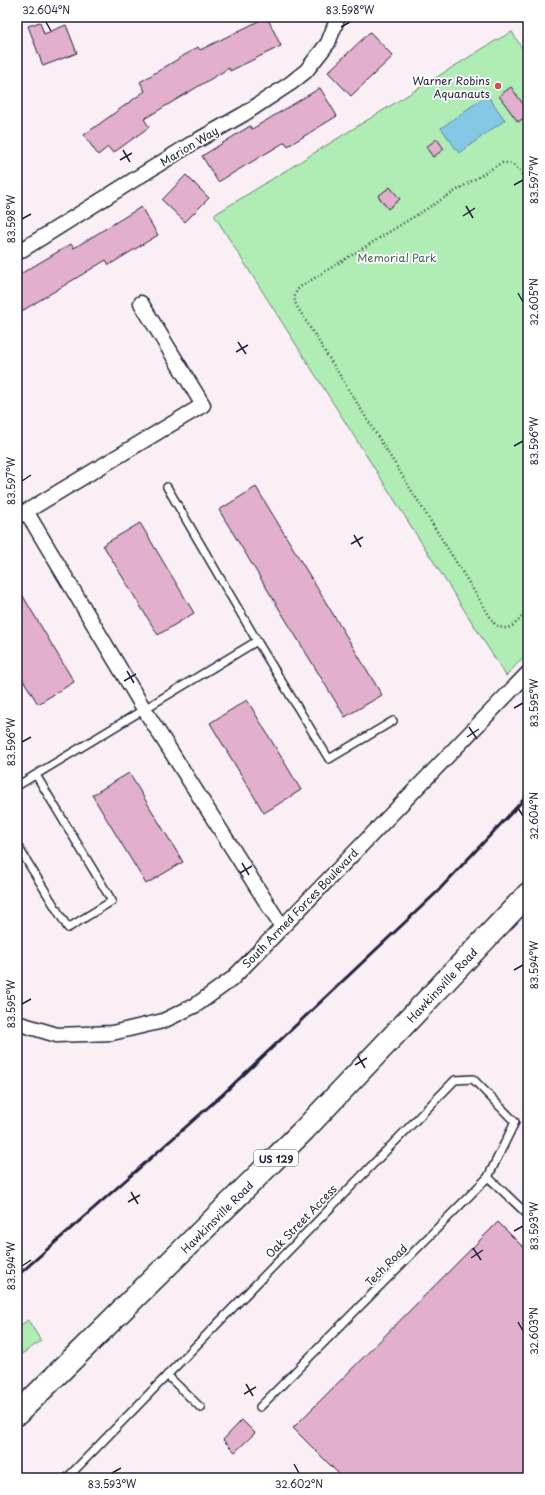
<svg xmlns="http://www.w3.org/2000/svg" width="545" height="1495" viewBox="0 0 545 1495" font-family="'Playpen Sans',sans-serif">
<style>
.green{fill:#afedb4;stroke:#688878}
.water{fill:#85c8e6;stroke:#5d86a2}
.building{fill:#e2afcc;stroke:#22223b}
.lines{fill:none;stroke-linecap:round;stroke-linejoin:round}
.lane-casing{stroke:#22223b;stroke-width:10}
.street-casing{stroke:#22223b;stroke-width:17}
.primary-casing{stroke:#22223b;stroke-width:25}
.path{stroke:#22223b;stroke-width:2.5;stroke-dasharray:1 3;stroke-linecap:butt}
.lane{stroke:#fff;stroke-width:7}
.street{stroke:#fff;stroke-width:14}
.primary{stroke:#fff;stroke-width:22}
.rail{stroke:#22223b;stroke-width:3}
.ticks{fill:none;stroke:#22223b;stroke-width:1.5}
.poi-dot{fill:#d1495b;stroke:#fff;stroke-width:1.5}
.labels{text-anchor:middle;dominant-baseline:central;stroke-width:3.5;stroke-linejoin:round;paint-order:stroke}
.shield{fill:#fff;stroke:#646476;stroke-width:1}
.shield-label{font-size:10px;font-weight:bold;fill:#22223b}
.poi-label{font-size:11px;fill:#22223b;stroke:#fff;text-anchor:end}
.street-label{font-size:11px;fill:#22223b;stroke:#fff}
.park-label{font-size:11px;fill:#4c5f5f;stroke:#fff}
.neatline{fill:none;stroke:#22223b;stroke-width:1.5}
.ticks-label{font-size:10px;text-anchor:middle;fill:#22223b}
</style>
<rect width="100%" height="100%" fill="#f9eff5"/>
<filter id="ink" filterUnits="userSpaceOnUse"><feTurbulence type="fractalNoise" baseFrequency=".025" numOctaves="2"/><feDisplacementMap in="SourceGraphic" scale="8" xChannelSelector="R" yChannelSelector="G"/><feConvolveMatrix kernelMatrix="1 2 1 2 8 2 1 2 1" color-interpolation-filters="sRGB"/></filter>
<g filter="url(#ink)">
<g class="green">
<path d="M512,32l16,26v594l-22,24 -292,-461 281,-174z"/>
<path d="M28,1320l13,21 -24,16v-29z"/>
</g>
<path class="water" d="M487,95l18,25 -46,33 -18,-25z"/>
<g class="building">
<path d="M267,17l14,29 -51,25 -1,-3 -85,51 5,8 -36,26 -5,-6 -10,8 -14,-20 61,-44 -5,-9 58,-35 2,3z"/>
<path d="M40,22l4,12 22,-9 11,28 -34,13 -15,-40z"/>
<path d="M370,32l23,24 -42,40 -23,-24z"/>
<path d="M511,87l17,24v4l-10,7 -19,-26z"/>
<path d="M320,88l17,28 -49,30 -3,-4 -67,40 -16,-26 48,-30 2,3z"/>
<path d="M437,139l7,10 -11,8 -7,-10z"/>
<path d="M186,175l23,23 -24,24 -23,-22z"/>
<path d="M390,187l10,12 -12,10 -10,-13z"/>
<path d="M141,207l17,28 -49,30 -3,-5 -89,54v-38l54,-32 3,4z"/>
<path d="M256,487l126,208 -37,22 -126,-207z"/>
<path d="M140,523l54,90 -36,22 -55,-90z"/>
<path d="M17,586l57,96 -36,22 -21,-34z"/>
<path d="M247,700l54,90 -37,23 -54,-90z"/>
<path d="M129,773l54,89 -37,22 -54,-89z"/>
<path d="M498,1222l30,30v226h-185l-50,-50z"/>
<path d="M242,1420l13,13 -20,19 -12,-12z"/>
</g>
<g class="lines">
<defs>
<g id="lane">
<path d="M167,487l90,154 72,118 64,-38"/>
<path d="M17,786l240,-145"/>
<path d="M17,845l51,83 44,-27 -76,-126"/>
<path d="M167,1375l34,33"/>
<path d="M260,1407l228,-230 40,38"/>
<path d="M67,1478l388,-398 18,-1 42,43 -27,55"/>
</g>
<g id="street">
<path d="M17,253l174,-109 53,-30 47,-31 15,-12 22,-28 10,-26"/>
<path d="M26,511l118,198 138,218"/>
<path d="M17,517l186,-112 -62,-102"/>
<path d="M17,1023l40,12 55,-2 51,-12 33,-16 36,-26 296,-306"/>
</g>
<path id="primary" d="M17,1414l287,-284 224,-236"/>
</defs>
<use href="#lane" class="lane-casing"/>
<use href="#street" class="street-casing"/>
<use href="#primary" class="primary-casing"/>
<path class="path" d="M528,185c-7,-12 -11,-24 -27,-22l-201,124c-6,6 -6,10 -4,18l198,318c15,13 24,-2 34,-13"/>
<use href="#lane" class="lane"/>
<use href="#street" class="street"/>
<use href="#primary" class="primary"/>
<path class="rail" d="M17,1276l205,-181 214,-202 92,-98"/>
</g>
</g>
<path class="ticks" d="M46,22l5,9M341,27l9,-5M123,150l7,12M120,160l12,-7M514,185l9,-5M466,206l7,12M463,216l12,-8M22,219l9,-5M518,293l5,9M238,342l8,12M236,352l12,-7M514,446l9,-5M22,481l9,-6M354,535l7,12M351,544l12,-7M127,671l7,12M124,681l12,-7M514,708l9,-5M469,727l8,12M467,737l12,-8M22,742l9,-5M518,808l5,8M242,863l7,12M240,873l12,-7M514,970l9,-5M22,1004l9,-5M358,1056l7,12M355,1065l12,-7M131,1192l7,12M128,1202l12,-7M514,1231l9,-5M473,1248l8,12M471,1258l12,-8M22,1266l9,-6M518,1322l5,9M246,1384l7,12M244,1394l12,-7M294,1464l5,9M112,1473l9,-5"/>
<circle class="poi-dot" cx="498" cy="86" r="4"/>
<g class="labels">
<rect class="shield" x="254" y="1150" width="44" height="16" rx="3"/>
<g class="shield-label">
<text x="276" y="1158">US 129</text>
</g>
<g class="poi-label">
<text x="490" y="80">Warner Robins<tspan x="490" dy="13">Aquanauts</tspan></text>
</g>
<g class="street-label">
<text transform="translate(189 146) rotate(-31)">Marion Way</text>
<text transform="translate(300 908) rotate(-46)">South Armed Forces Boulevard</text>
<text transform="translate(442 985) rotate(-47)">Hawkinsville Road</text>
<text transform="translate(217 1217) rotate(-45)">Hawkinsville Road</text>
<text transform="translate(301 1221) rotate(-46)">Oak Street Access</text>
<text transform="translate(386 1265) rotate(-45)">Tech Road</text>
</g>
<g class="park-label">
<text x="397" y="257">Memorial Park</text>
</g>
</g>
<rect width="545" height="1495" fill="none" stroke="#fff" stroke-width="44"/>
<rect x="22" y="22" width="501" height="1451" class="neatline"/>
<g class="ticks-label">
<text x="46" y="14">32.604°N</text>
<text x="350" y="14">83.598°W</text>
<text transform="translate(534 180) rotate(-90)" y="4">83.597°W</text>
<text transform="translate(11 219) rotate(-90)" y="4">83.598°W</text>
<text transform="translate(534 302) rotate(-90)" y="4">32.605°N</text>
<text transform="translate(534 441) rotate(-90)" y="4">83.596°W</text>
<text transform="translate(11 481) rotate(-90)" y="4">83.597°W</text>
<text transform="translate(534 703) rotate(-90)" y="4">83.595°W</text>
<text transform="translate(11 742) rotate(-90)" y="4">83.596°W</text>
<text transform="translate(534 816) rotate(-90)" y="4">32.604°N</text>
<text transform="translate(534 965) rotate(-90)" y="4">83.594°W</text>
<text transform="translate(11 1004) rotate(-90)" y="4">83.595°W</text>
<text transform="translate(534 1226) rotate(-90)" y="4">83.593°W</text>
<text transform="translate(11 1266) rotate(-90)" y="4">83.594°W</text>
<text transform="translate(534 1331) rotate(-90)" y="4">32.603°N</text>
<text x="112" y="1488">83.593°W</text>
<text x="299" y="1488">32.602°N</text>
</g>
</svg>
